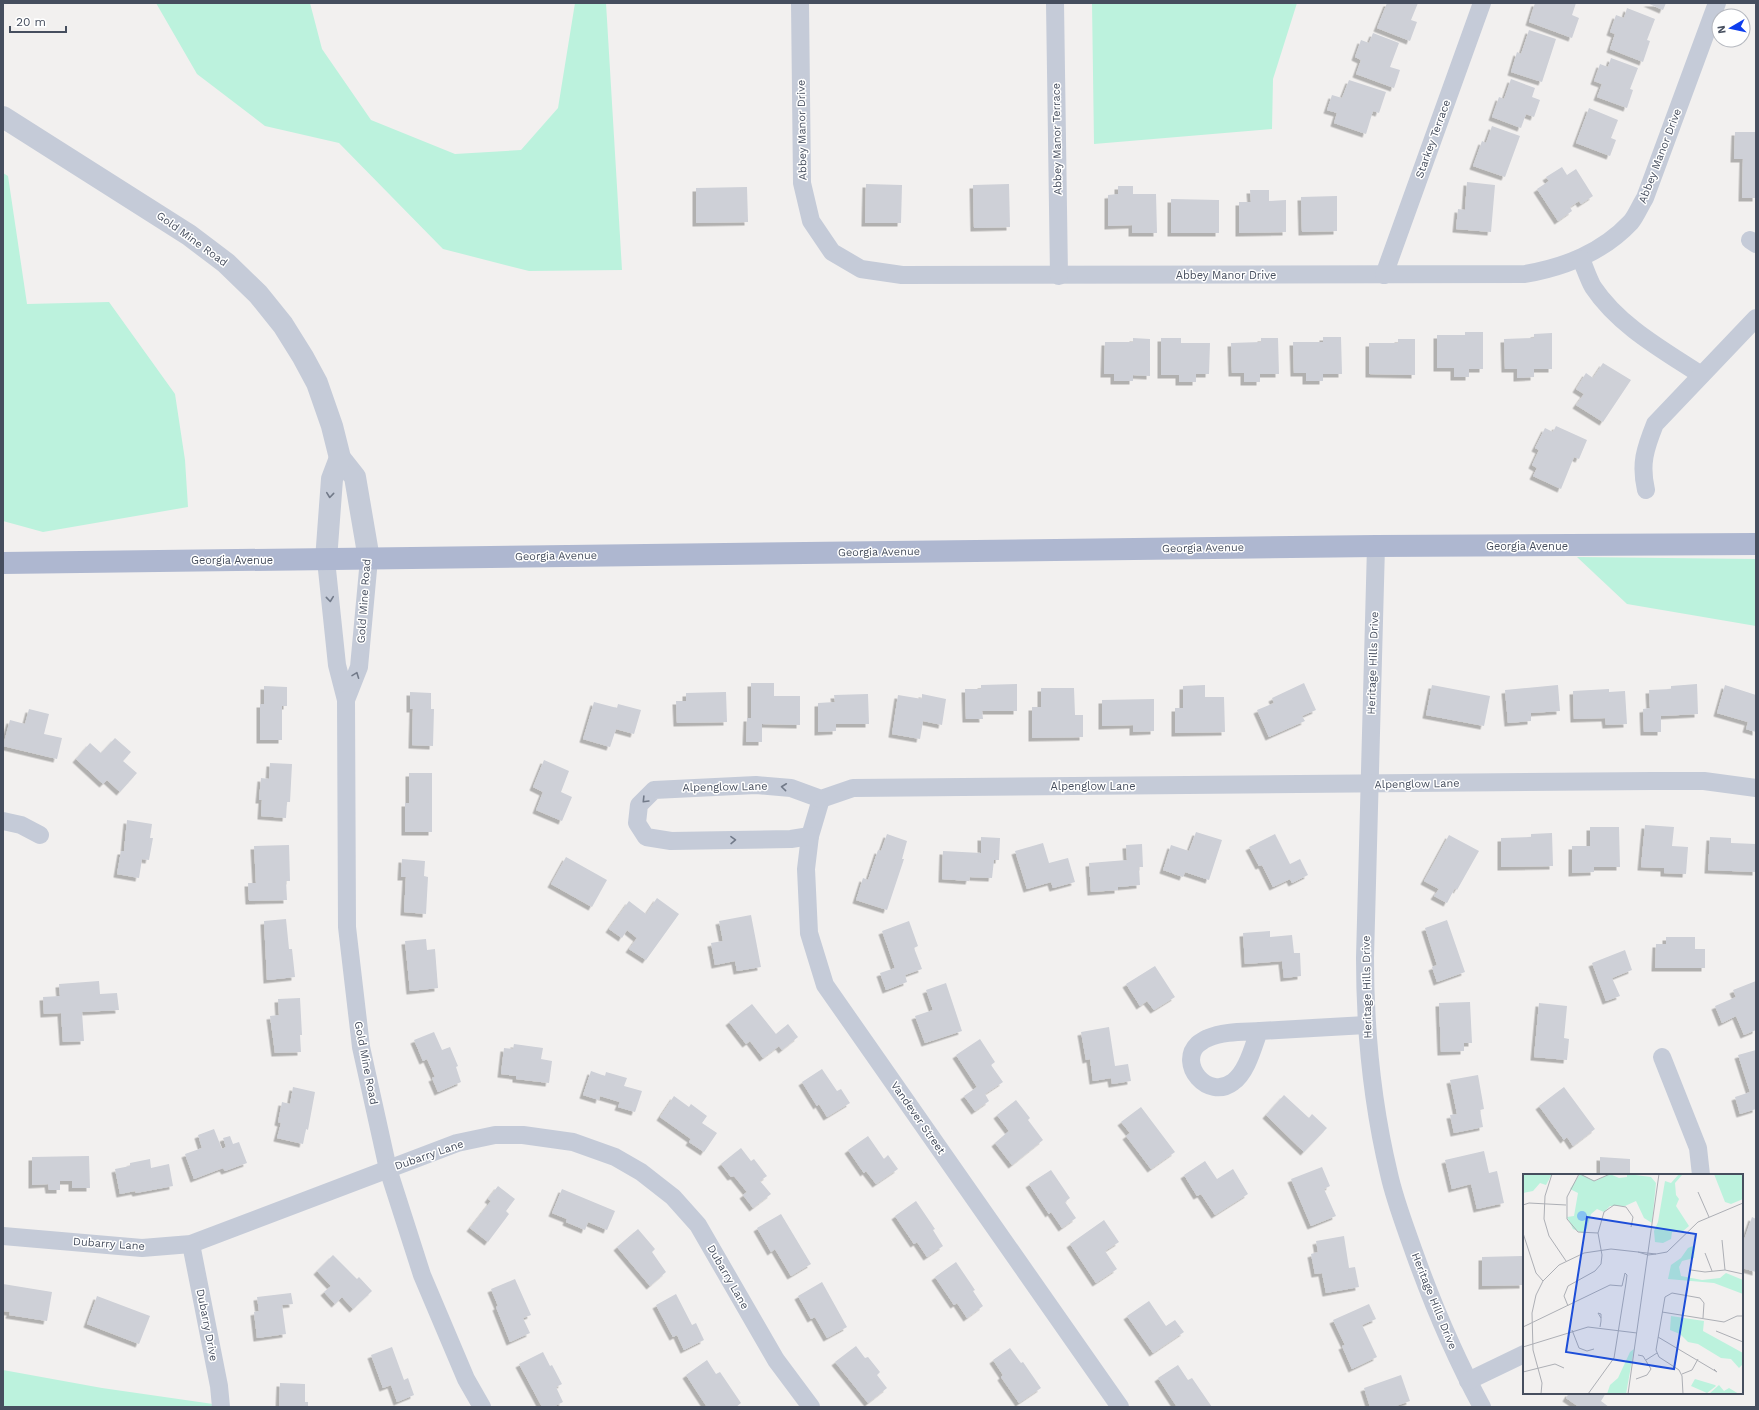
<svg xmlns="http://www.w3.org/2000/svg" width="1759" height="1410" viewBox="0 0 1759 1410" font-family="'Work Sans',sans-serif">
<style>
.green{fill:#bcf2dd}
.building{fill:#ced0d7;filter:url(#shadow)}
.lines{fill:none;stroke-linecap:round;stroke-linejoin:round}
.minor{stroke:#c5cbd8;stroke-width:18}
.tertiary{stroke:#c5cbd8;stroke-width:22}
.primary{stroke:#aeb7d0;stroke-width:22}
.oneway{stroke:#727a89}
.labels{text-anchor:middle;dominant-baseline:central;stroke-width:3;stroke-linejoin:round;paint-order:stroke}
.street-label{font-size:11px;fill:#464e5e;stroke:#fff}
.inset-road{fill:none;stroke:#adafb5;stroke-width:1}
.view{fill:#1d4ed8;fill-opacity:0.15;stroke:#1d4ed8;stroke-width:2}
.inset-edge{fill:none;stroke:#464e5e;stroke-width:2}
</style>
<defs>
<filter id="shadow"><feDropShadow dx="-3.5" dy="3.5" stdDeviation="0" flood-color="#0004"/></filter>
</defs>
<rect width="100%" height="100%" fill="#f2f0ef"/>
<g class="green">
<path d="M156,3h154l12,46 49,71 84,34 66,-4 37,-42 17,-105h31l16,267 -93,1 -86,-22 -104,-106 -74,-17 -68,-52z"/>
<path d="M1092,3h205l-24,76 -1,50 -178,15z"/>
<path d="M3,173l5,3 19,128 82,-2 66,92 10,66 3,47 -145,25 -40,-11z"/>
<path d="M1577,557l179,2v67l-129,-22z"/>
<path d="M3,1370l99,18 118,17 1,2h-218z"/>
</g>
<g class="building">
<path d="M1387,3h31l-7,17 6,2 -7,19 -33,-13z"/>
<path d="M1535,3h41l-4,12 7,3 -7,20 -43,-16z"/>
<path d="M1647,3h19l-3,7z"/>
<path d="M1627,8l28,11 -8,21 3,1 -7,21 -33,-13 5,-15 -5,-2 6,-17 8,3z"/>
<path d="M1529,30l27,9 -14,43 -31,-10 6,-20 4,2z"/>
<path d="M1373,33l26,10 -9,24 10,3 -6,18 -38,-14 5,-14 -6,-3 6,-17 8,3z"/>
<path d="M1611,58l27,10 -8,21 3,1 -6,18 -30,-11 5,-13 -8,-3 6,-17 8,3z"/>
<path d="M1511,79l24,9 -3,9 8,3 -6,17 -8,-3 -5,14 -29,-11 7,-20 5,2z"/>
<path d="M1349,80l37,12 -7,21 -6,-2 -7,23 -32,-11 3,-10 -10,-3 5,-15 10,3z"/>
<path d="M1589,108l29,12 -7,18 5,2 -6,16 -34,-13z"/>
<path d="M1492,126l28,10 -15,41 -32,-11 9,-25 4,2z"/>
<path d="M1735,132h21v66h-14l1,-39h-9z"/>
<path d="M1562,167l5,8 9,-6 17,27 -12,8 -2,-3 -9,6 2,4 -14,10 -21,-32 12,-8 -3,-4z"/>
<path d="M1467,182l28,3 -4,47 -35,-3 2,-20 7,1z"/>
<path d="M866,184l36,1 -1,38h-36z"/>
<path d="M1009,184l1,43 -36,1 -1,-43z"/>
<path d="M1118,186h15v8h23l1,39h-25v-8l-24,1v-31l10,-1z"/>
<path d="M747,187l1,35 -52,1v-35z"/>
<path d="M1250,190h19v11l17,-1v32l-47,1v-31h12z"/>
<path d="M1337,196v35l-35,1 -1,-35z"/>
<path d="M1171,199l48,1v33h-48z"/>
<path d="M1465,332h18v37h-14v8h-15v-9h-17v-33h28z"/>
<path d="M1552,333v36h-18v8l-17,1v-9h-12l-1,-30 30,-1v-4z"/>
<path d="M1323,337h18l1,37h-19v7h-17v-8h-12l-1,-31h30z"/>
<path d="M1133,338l17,1v37l-17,-1v6h-19v-7h-10l1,-32h28z"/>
<path d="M1161,338h20v5h29l-1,31h-13v8h-17v-7h-18z"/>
<path d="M1261,338h17l1,36h-19v8h-16v-9h-12l-1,-30 30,-1z"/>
<path d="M1398,339h17v36l-46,-1v-31h29z"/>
<path d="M1603,363l28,17 -28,42 -27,-17 8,-11 -8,-5 10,-16 7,5z"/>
<path d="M1556,426l31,14 -8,19 -5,-2 -13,32 -28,-13 4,-8 -5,-3 7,-15 -4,-2 10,-20 8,4z"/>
<path d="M751,683h23v13h26v29l-38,-1v18h-16l1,-24h4z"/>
<path d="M1304,683l12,27 -14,6 3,5 -36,16 -12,-27 17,-7 -2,-5z"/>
<path d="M1017,684v27h-35l1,8h-17l-1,-30h16v-4z"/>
<path d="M1697,684l1,30 -37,2v16h-17l-1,-23 7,-1 -1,-18 22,-1v-3z"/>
<path d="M1205,685v12h19l1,35 -50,1v-25h8v-22z"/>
<path d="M1432,685l58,11 -6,30 -58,-11z"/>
<path d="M1558,685l2,26 -29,2v8l-23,2 -3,-33z"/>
<path d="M1725,685l31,10v37l-10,-3 2,-7 -31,-9z"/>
<path d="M264,686l23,1v19h-5v34h-22v-36h4z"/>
<path d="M1041,688h33l1,27h8v22l-51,1v-31h9z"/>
<path d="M1609,689v3l16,-1 2,33 -21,1 -1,-7 -31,1 -1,-28z"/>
<path d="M410,692l21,1v16h3l-1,37 -21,-1 1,-36h-3z"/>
<path d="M726,692l1,30 -50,1 -1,-22h10v-8z"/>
<path d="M868,694l1,30h-33v7l-18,1v-29l17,-1 -1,-7z"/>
<path d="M922,694l24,5 -4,26 -19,-4 -3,18 -28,-5 6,-39 24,4z"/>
<path d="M1154,699v32l-21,1v-7l-31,1v-26z"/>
<path d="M594,702l23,6 1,-4 23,6 -7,24 -18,-5 -6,18 -27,-8z"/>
<path d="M29,709l20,5 -5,20 18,4 -5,21 -54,-13 7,-26 15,4z"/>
<path d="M115,738l16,14 -8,9 14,12 -17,19 -13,-12 -4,4 -27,-25 14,-16 11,10z"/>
<path d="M544,760l25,11 -8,21 11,5 -10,24 -26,-11 7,-18 -10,-5z"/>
<path d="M270,763l22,1 -2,38h-3l-1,16 -25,-2 1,-16h-3l2,-22 8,1z"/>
<path d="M409,773h23v59h-27v-29h4z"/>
<path d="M127,820l25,4 -2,14h3l-4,22 -7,-1 -3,19 -22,-4 4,-23h3z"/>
<path d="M1645,825l29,2 -2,19 16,1 -2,27 -22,-1v-5l-23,-1z"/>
<path d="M1590,827h29l1,40h-26v5l-22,1v-27h18z"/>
<path d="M1196,832l26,8 -13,40 -24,-8 -2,5 -20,-7 8,-25 18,6z"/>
<path d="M1552,833l1,33 -52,1v-29l30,-1v-3z"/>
<path d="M887,834l20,7 -5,18h2l-17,51 -31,-10 7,-22 5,2 10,-30 3,1z"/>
<path d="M1275,834l15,30 10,-5 8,16 -16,8 -2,-4 -17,8 -11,-22 -3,1 -10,-19z"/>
<path d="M1449,835l30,16 -22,39 -2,-2 -8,15 -13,-7 5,-7 -15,-8z"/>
<path d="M981,837l19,1 -1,22h-5l-2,18 -22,-1 -1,4 -27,-2 1,-28 38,2z"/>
<path d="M1710,837l21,1v5l25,1v28l-48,-2z"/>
<path d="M1043,843l6,20 19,-5 7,24 -22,6 -2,-6 -24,7 -12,-38z"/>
<path d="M1142,844l1,23h-4l1,18 -22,2v3l-27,2 -2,-29 38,-3 -1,-15z"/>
<path d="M289,845l1,36h-4l1,19 -38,1 -1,-18h8l-2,-37z"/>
<path d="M566,857l41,23 -15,27 -41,-23z"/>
<path d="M402,859l23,2 -1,15 4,1 -2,37 -22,-2 2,-35h-5z"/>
<path d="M657,898l22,16 -33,46 -17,-11 8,-11 -10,-8 -5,8 -13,-9 20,-28 17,13z"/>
<path d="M751,915l10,52 -24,4 -2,-10 -20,4 -4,-22 12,-2 -4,-20z"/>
<path d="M286,919l3,30h3l3,28 -28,3 -3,-59z"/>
<path d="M1447,920l18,52 -28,10 -5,-15 5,-2 -12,-37z"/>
<path d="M909,921l9,25 -4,2 8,21 -17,6 2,7 -21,8 -6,-17 15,-5 -13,-37z"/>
<path d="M1270,931v6l22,-2 2,18h6l1,23 -17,2 -2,-17 -37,3 -2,-31z"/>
<path d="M1666,937h29v12h10v19h-50l1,-24h10z"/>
<path d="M426,939l1,11 8,-1 3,39 -28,3 -5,-50z"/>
<path d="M1625,950l7,20 -20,8 8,18 -14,5 -14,-38z"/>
<path d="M1155,966l20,31 -21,13 -7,-9 -7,5 -14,-22z"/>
<path d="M99,981l1,13 17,-1 2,17 -37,2 2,29 -21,1 -2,-29 -17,1 -1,-17 17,-1 -1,-12z"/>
<path d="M1756,981v49l-12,5 -8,-19 -14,7 -7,-17 21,-9 -3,-7z"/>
<path d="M946,983l16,48 -37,12 -10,-27 18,-6 -7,-20z"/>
<path d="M300,998l2,37h-2l1,17 -26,1 -5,-37 9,-1 -1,-16z"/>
<path d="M1470,1002l2,41h-8v8l-23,1 -2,-49z"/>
<path d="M1539,1003l28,3 -3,32 5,1 -2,21 -33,-3z"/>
<path d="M752,1004l24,30 12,-10 10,13 -16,13 -3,-4 -16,12 -13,-17 -4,3 -17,-22z"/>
<path d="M1109,1027l6,39 13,-2 3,17 -19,3 -1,-6 -18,3 -3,-22 -4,1 -5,-28z"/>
<path d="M434,1032l8,18 8,-3 8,19 -2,1 5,15 -23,10 -6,-14 3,-1 -8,-18 -4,2 -9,-21z"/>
<path d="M980,1039l15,23 -4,3 12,17 -18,12 4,7 -14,10 -11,-15 13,-9 -21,-32z"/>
<path d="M514,1044l29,4 -2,11 11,2 -3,22 -33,-4v-3l-15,-2 3,-26 9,1z"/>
<path d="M1756,1050v59l-16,5 -5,-17 15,-5 -12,-37z"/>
<path d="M822,1069l15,22 4,-2 9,14 -23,14 -8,-13 -2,2 -15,-24z"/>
<path d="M591,1071l14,5 1,-4 21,6 -3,8 18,5 -7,21 -17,-5 2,-5 -20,-6 -1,4 -16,-5z"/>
<path d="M1478,1075l6,34 -4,1 3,17 -29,6 -4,-18 7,-1 -7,-34z"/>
<path d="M293,1087l22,5 -7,38 -2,-1 -3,15 -26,-6 4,-15 -3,-1 4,-20 8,2z"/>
<path d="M1564,1087l31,42 -22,17 -6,-9 -3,3 -25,-34z"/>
<path d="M1284,1095l25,23 3,-4 15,14 -23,24 -38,-37z"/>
<path d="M674,1096l15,11 2,-3 16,12 -5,7 15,10 -13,19 -15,-10 2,-3 -31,-22z"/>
<path d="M1016,1100l14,18 -2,2 15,20 -31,25 -17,-22 14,-12 -12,-16z"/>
<path d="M1141,1107l34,45 -24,17 -25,-33 4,-3 -9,-11z"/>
<path d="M214,1129l8,20 4,-2 -3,-9 7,-2 3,8 6,-2 8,21 -22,8 -2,-3 -29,11 -9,-25 17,-6 -4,-13z"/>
<path d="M868,1136l16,23 4,-4 10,14 -22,15 -10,-13 -2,2 -16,-23z"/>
<path d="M741,1148l10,13 3,-2 13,17 -7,5 11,13 -18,14 -10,-13 4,-3 -13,-16 -3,1 -10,-13z"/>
<path d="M1484,1151l5,22 8,-2 7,32 -27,6 -6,-25 -19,5 -7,-29z"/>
<path d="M89,1156l1,32h-18v-7h-12v9h-11l-1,-6 -16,1v-28z"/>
<path d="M1600,1157l30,2v16h-30z"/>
<path d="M150,1159l1,9 18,-4 4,22 -37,7 -1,-2 -15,3 -5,-25 15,-3v-3z"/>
<path d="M1205,1161l12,18 16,-10 15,25 -33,21 -14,-21 -4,2 -13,-21z"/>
<path d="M1322,1167l8,19 -6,3 12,27 -25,10 -20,-47z"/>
<path d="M1051,1170l19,28 -5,4 11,16 -14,10 -11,-16 -2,2 -20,-30z"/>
<path d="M498,1186l17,13 -9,12 3,3 -21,28 -18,-14 21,-27 -3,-2z"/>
<path d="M562,1189l53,22 -8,19 -19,-8 -3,8 -19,-8 1,-3 -15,-6z"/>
<path d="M916,1201l19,28 -2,1 10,16 -16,11 -10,-15 -3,2 -19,-28z"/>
<path d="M781,1214l30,50 -20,12 -16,-27 -4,3 -14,-24z"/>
<path d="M1752,1217l4,2v53l-14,-4v-22z"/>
<path d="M1104,1220l15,22 -14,9 12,18 -21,14 -26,-39z"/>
<path d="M638,1229l17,20 -3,3 14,20 -16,14 -33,-39z"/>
<path d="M1344,1236l5,32 6,-1 4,20 -33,6 -4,-20 -7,1 -4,-20 7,-2 -2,-11z"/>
<path d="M333,1255l24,24 2,-2 13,14 -19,18 -11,-12 -7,7 -11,-12 7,-6 -14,-15z"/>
<path d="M1522,1256l1,29 -41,1v-29z"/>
<path d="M956,1262l19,28 -2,1 10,15 -16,12 -10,-15 -3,2 -19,-28z"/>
<path d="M515,1279l16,36 -8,3 7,15 -20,9 -14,-35 2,-1 -7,-17z"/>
<path d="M822,1282l25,45 -20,11 -12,-21 -4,2 -13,-23z"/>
<path d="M3,1284l49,8 -5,29 -38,-6 1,-3 -7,-1z"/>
<path d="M291,1293l2,11 -11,1 4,29 -29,4 -3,-26 5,-1 -2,-14z"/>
<path d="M676,1294l16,31 4,-2 8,17 -20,10 -7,-15 -4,2 -17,-32z"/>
<path d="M97,1296l53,20 -11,28 -52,-20z"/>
<path d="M1149,1301l17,25 9,-6 9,12 -31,21 -26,-37z"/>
<path d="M1369,1304l7,15 -14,6 15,32 -25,12 -10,-23 3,-1 -12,-25z"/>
<path d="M856,1346l9,12 3,-1 12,15 -3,3 10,13 -19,15 -33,-41z"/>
<path d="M392,1347l12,33 4,-2 6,17 -17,7 -6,-17 -8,3 -12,-33z"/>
<path d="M1010,1348l11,15 2,-1 18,26 -22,15 -18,-26 2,-2 -10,-15z"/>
<path d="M543,1352l7,14 2,-1 10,19 -6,3 7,15 -10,5h-11l-23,-43z"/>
<path d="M707,1360l9,14 4,-2 21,31 -5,4h-29l-21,-32z"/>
<path d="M1178,1365l10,15 4,-2 20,29h-35l-19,-29z"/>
<path d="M1401,1375l9,26 -17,6h-23l-6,-19z"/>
<path d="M280,1383l25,1v18h3v5h-29z"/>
<path d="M1569,1393h37l-5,8 8,6h-30l-13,-9z"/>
</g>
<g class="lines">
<g class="minor">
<path d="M800,3l2,180 9,38 21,31 29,17 41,6 623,-1c40,-7 77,-21 106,-52 5,-6 9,-16 14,-24l72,-195"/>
<path d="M1055,3l4,273"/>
<path d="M1750,240l6,4"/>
<path d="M1581,259c4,9 7,19 12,28 26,39 70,63 108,88"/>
<path d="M1384,275l98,-272"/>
<path d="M1646,490c-6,-26 -1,-41 9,-66l101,-106"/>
<path d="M1376,546l-11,412c0,73 7,145 24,216 6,27 16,52 25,78 19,53 41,105 68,155"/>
<path d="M326,560l11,105 9,35 13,-33 10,-108"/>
<path d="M346,700l1,227 14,120 27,122 34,106 44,104 16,28"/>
<path d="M821,799l-11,37 -4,33 3,64 16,52 295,422"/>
<path d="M3,821l18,4 19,10"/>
<path d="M810,836l-19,3 -120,2 -25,-4 -9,-14 2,-18 15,-15 102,-5 35,3 30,11 32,-11 799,-7h52l52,7"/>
<path d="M1259,1031c-6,16 -12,41 -26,51 -25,19 -56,-18 -35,-38 3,-2 7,-5 10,-6 16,-7 36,-6 52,-7 35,-2 71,-4 106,-6"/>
<path d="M1662,1057l36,91 3,27"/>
<path d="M3,1236l139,12 49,-4 266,-101 38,-8h28l50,7 42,15 26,15 32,25 25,28 78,135 35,47"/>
<path d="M191,1244l28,142 2,21"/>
<path d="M1468,1381l56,-27"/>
</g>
<g class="tertiary">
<path d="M3,117l186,118 37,28 32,31 25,31 20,32 14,26 15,43 8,32 15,19 14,82"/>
<path d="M326,560l6,-81 8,-21"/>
</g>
<path class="primary" d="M3,563l1373,-17 380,-2"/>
</g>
<defs><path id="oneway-chevron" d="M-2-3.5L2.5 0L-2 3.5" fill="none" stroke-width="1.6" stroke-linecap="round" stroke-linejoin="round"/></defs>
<g class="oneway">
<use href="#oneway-chevron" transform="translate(330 495) rotate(96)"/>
<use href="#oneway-chevron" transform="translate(330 599) rotate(84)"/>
<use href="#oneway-chevron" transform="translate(356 675) rotate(-69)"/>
<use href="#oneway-chevron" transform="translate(784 787) rotate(-174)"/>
<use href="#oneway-chevron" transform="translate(645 800) rotate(134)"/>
<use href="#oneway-chevron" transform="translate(733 840) rotate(-1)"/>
</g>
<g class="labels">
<g class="street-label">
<text transform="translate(802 130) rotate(-91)">Abbey Manor Drive</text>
<text transform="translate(1057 139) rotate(-91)">Abbey Manor Terrace</text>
<text transform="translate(1433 139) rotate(-70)">Starkey Terrace</text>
<text transform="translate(1660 156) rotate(-69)">Abbey Manor Drive</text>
<text transform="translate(192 239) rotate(36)">Gold Mine Road</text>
<text x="1226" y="275">Abbey Manor Drive</text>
<text x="1527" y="546">Georgia Avenue</text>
<text transform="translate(1203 548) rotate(-1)">Georgia Avenue</text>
<text transform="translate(879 552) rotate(-1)">Georgia Avenue</text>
<text transform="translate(556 556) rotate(-1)">Georgia Avenue</text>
<text x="232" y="560">Georgia Avenue</text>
<text transform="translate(364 601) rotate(-86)">Gold Mine Road</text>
<text transform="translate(1373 663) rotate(-88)">Heritage Hills Drive</text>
<text transform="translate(1417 784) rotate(-1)">Alpenglow Lane</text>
<text x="1093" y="786">Alpenglow Lane</text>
<text transform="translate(725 787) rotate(-1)">Alpenglow Lane</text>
<text transform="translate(1367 987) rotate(-91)">Heritage Hills Drive</text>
<text transform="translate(366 1063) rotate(79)">Gold Mine Road</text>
<text transform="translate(918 1118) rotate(55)">Vandever Street</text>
<text transform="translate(429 1155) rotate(-19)">Dubarry Lane</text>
<text transform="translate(109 1244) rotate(4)">Dubarry Lane</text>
<text transform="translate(728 1277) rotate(60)">Dubarry Lane</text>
<text transform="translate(1434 1301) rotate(68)">Heritage Hills Drive</text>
<text transform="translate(207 1325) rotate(79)">Dubarry Drive</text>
</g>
</g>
<g transform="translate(1523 1174)">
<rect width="220" height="220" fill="#f2f0ef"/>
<path d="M0,0h29l-6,11 -6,-2 -7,8 -10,2zM57,0l15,7 15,-7 9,4 8,-1v-3l24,3 5,6 -4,40 -8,-5 -8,-17 -11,5h-15l-6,6 -7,-3 -6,5 -6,20 -12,-5 -6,-12 7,-1 4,-23 -8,-4zM156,0l3,1 -7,8 1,12 3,4 -3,7 13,20 -7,6h-10l-1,7 -8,4 -8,-1 -1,-11 4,-9 7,-41 6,2zM191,0h29v25l-12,5 -6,-2zM172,71l-1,13 -12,3 -3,6 2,9 21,4 18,-2 6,-5 17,7v14l-29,-11 -46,-4 3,-14 10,-7 7,-10zM148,142l33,5 -1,10 40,22v11l-4,4 -8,-9 -10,-1 -23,-14 -10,-2 -8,-8 -10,-4zM111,175l-8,45h-19l3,-9 8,-7 12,-26zM172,205l20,6 1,1 -9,7 -16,-7zM196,211l5,6 5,-3 10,6h-30z" fill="#bcf2dd"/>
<path d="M54 42a5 5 0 1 1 10 0a5 5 0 1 1-10 0Z" fill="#86c3f2"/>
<path class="inset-road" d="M29,0l-7,22 -1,23 5,17 17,25M56,0l-12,23v22l11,13 20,1M57,0l14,7 16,-7M175,18l11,25M0,31l6,-2 37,2M0,59l13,40 7,8M199,66l3,30M182,79l7,18M133,80l-8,1 -10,-3 18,2 11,-2 31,-30 45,-19M168,96l14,2 20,-2 18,4M45,132l-4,-10 4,-10 27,-15 6,-7 1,-9 -4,-22 6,-21 10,-7 12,2 7,10 -2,10M139,138l62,10 13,-6h6M0,153l87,-42 12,1M77,153l1,-6v-7l-3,-1 3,5M49,156l7,18 8,3 7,-2M193,157l27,11M135,163l59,35 -3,-3M0,173l65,-20 49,6M123,186l11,-7M0,198l32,-8 9,4M159,200l10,-4 6,-11M113,205l11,-4 4,-6 -8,-13 -5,-1M18,220l1,-11 -9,-33 -1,-37 4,-18 7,-14 16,-16 25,-12 27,-4 27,3M65,220l26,-36 12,-75 1,-8 -2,-2 -3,13M105,220l31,-220M160,220l-1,-18 -3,-6 -20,-13 -3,-7 9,-53 7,-4 28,5 4,5 -1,15"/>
<path class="view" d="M64,43l109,17 -22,135 -108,-17z"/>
<rect width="220" height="220" class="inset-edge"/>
</g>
<rect width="1759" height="1410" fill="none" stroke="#464e5e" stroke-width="8"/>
<g transform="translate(1731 28) rotate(261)"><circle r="19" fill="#ffffff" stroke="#b5b8bf"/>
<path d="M0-3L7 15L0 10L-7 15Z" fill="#0e3eee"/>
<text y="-6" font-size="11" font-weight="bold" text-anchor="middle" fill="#464e5e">N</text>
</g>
<path d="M10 26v6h56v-6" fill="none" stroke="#464e5e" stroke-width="2"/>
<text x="16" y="26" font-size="12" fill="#464e5e" stroke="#ffffff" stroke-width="3" paint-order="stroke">20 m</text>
</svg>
